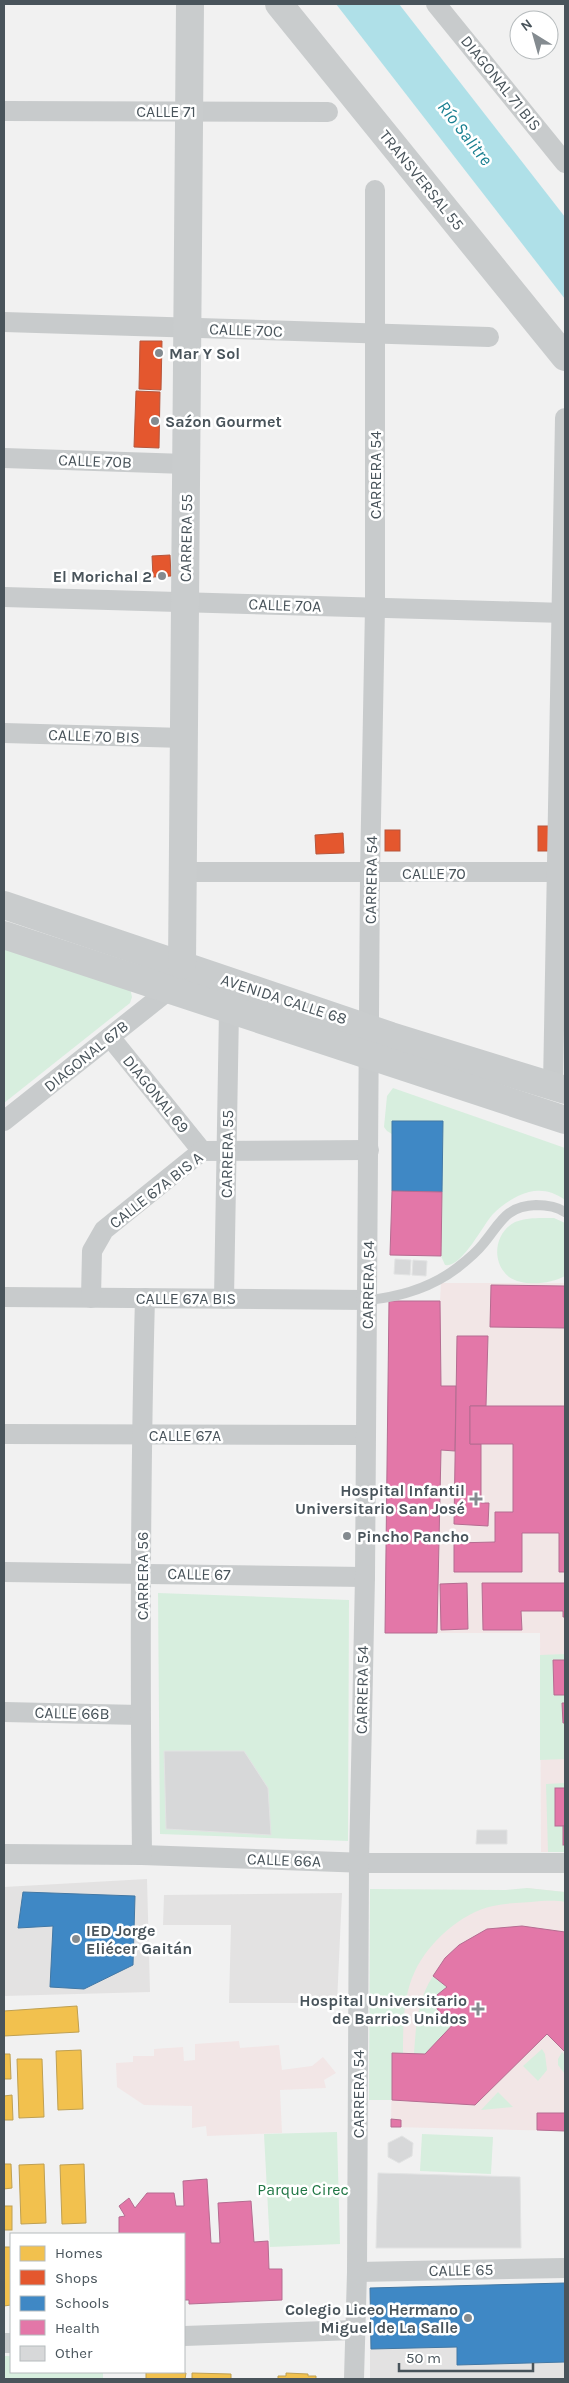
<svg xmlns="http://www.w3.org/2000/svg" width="569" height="2383" viewBox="0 0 569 2383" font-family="Karla,sans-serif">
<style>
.education{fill:#e3e2e2}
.medical{fill:#f2e6e6}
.green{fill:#d7eede}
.water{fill:#afe0e8}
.homes{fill:#f2c14e;stroke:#bfa052}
.shops{fill:#e4572e;stroke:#b6563c}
.schools{fill:#3f88c5;stroke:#4278a5}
.health{fill:#e377a8;stroke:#b56c91}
.building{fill:#d7d8d9;stroke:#e2e3e3}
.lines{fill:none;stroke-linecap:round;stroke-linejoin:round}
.lane{stroke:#c8cbcc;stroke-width:10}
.street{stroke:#c8cbcc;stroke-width:20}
.secondary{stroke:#c9cccd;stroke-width:28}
.poi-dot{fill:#848b90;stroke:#fff;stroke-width:2}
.labels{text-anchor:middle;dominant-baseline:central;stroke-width:5;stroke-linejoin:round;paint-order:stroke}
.street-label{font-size:16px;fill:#49545b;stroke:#fff}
.poi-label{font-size:16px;font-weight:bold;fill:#49545b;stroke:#fff;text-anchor:start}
.park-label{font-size:16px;fill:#207745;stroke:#fff}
.water-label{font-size:18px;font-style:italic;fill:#187f90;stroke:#fff}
</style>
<rect width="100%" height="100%" fill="#f1f1f1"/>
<g class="education">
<path d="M147,1879l3,113 -146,4v-109z"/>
<path d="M342,1893l-5,110h-108l2,-78h-68l1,-30z"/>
<path d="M565,2283v96h-195v-91z"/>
</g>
<g class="medical">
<path d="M441,1283h124v569h-24l-1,-219h-155l4,-332h51z"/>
<path d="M527,1888l38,4v239l-174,-4 1,-74 -2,-35 37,-86z"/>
<path d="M239,2041l1,7 39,-3 3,25 30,-4 11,-9 13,16 -12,7 2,8 -46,2 2,43 -75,3 -1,-10 -14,2v-22l-48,-1 -27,-18 -1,-24 17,-1v-6h21v-7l29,-2 1,14 11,-1v-16z"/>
</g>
<g class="green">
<path d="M4,947l126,41 2,9 -2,6 -126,100z"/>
<path d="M393,1088l172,60v52c-11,-8 -23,-11 -36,-8 -14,4 -26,12 -36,22 -11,12 -31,54 -48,51l-4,-9 2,-135h-50l-1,13 -5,-3 -3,-4 3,-31z"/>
<path d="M554,1218l11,5v53c-14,8 -42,11 -56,1 -18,-15 -15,-44 6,-55 12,-5 27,-4 39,-4z"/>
<path d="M158,1593l191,7 -1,241 -188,-7z"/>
<path d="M565,1654v105l-25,1v-105z"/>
<path d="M565,1783v69h-17l-2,-68z"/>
<path d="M527,1888l38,4v10c-10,-2 -23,-1 -34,0 -13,1 -26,1 -38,4 -32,7 -64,36 -78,65 -12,25 -12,55 -12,83h-11v46h-23l1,-211 136,1z"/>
<path d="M433,1976l14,11 -10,8c-5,18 9,22 23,22l-35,37h-11c2,-29 3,-53 19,-78z"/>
<path d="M542,2049l3,5 2,16 -9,11 -15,-15z"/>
<path d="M562,2052l3,3v19l-7,-9v-6z"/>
<path d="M498,2092l15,15 -32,3z"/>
<path d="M337,2132l3,112 -70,3 -6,-113z"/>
<path d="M422,2134l71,3 -2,37 -71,-3z"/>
<path d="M4,2356h7v16h92v7h-99z"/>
</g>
<path class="water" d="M336,4h63l166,213v82z"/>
<g class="homes">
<path d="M77,2006l2,26 -75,4v-25z"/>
<path d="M81,2050l2,59 -25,1 -2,-59z"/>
<path d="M4,2054h6l1,25h-7z"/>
<path d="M17,2059h25l2,58 -25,1z"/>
<path d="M12,2095l1,25h-9v-24z"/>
<path d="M4,2164h7l1,24 -8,1z"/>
<path d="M44,2164l2,59 -25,1 -2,-59z"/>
<path d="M84,2164l2,59 -24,1 -2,-59z"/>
<rect x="4" y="2206" width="8" height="24"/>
<path d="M4,2247h7v58l-7,1z"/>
<path d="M146,2372l40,1 -1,6h-39z"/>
<path d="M192,2373l39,1v5h-39z"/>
<path d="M286,2373l22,1v2h8v3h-38v-3h8z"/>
</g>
<g class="shops">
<path d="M140,341h22l-1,49 -22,-1z"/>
<path d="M136,391l24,1 -1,56 -25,-1z"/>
<path d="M170,555l1,21 -18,1 -1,-21z"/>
<rect x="538" y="826" width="14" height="25"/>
<rect x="385" y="830" width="15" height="21"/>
<path d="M343,833l1,20 -28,1 -1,-19z"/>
</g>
<g class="schools">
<path d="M392,1121h51l-1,71 -50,-1z"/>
<path d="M23,1892l112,4 -2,69 -49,24 -34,-2 3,-61 -35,2z"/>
<path d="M565,2283v79l-108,3v-18l-86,2 -1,-61z"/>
</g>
<g class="health">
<path d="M392,1191l50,1 -1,64 -51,-1z"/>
<path d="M491,1285l74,1v42l-75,-1z"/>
<path d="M389,1301h51l1,85h15l-1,65 -14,-1 -4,183h-52z"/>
<path d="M457,1336h31l-2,70h-16v38h11v59h8l-1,23 -34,-2z"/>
<path d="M470,1406h95v166h-6v-39h-37v39h-68v-29l41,-1v-30h18v-68h-43z"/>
<path d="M467,1583l1,46 -27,1 -1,-46z"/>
<path d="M482,1583h83v34h-2v-6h-42l1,19h-39z"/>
<path d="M553,1660h12v35h-11z"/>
<path d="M562,1703h3v20h-2z"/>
<rect x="555" y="1788" width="10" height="38"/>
<rect x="563" y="1826" width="2" height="19"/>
<path d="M522,1926l43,6v120l-18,-18 -72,71 -83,-5v-47l33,1 35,-37 -14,-1 -6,-3 -4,-6 1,-12 10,-8 -14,-11 12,-18 14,-13 28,-16z"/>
<path d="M537,2113h28v18l-28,-1z"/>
<path d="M391,2119l10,1v7h-10z"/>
<path d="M207,2179l4,64h9l-2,-40 33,-2 3,41 14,-1 1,28h13v31l-93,4v-4h-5v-66h-65v-17l6,-1 -6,-10 10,-8 6,10 12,-15h27l2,13h8l-1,-25z"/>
</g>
<g class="building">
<path d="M395,1259l16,1 -1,15 -16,-1z"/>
<path d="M413,1260l14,1 -1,15 -14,-1z"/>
<path d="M164,1751h80l24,37 3,47 -105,-6z"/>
<path d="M477,1830h30v14h-31z"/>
<path d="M402,2136l11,7 -1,13 -13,7 -11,-6v-14z"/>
<path d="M378,2173l142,4 1,71h-145z"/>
</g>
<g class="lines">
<path class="lane" d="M368,1300c31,-3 64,-13 89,-32 9,-7 19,-15 26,-24 17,-20 22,-38 53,-39 11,0 20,1 29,7"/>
<g class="street">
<path d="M436,4l129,159"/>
<path d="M4,111l324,1"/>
<path d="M4,322l485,15"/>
<path d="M4,458l182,6"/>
<path d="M4,597l561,16"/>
<path d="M4,733l180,5"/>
<path d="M183,872h382"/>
<path d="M110,1037l92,114"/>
<path d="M553,1086l12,-668"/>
<path d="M4,1121l165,-131"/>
<path d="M4,1297l364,3"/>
<path d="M91,1298l1,-47 12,-21 98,-79 167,-1"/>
<path d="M224,1299l5,-289"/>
<path d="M4,1434l362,1"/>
<path d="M4,1572l361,5"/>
<path d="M4,1712l136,3"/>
<path d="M4,1854l138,1 225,8h198"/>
<path d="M142,1855c-2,-186 -2,-371 3,-557"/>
<path d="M357,2272l208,-4"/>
<path d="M184,2336l171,-6"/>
<path d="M4,2343h7"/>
<path d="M354,2379l3,-107 2,-410 6,-285 5,-704 5,-266v-417"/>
</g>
<g class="secondary">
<path d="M279,4l286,353"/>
<path d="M4,905l387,131 174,54"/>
<path d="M4,935l561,185"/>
<path d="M182,965l8,-961"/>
</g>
</g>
<g class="poi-dot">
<circle cx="159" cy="353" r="5"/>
<circle cx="155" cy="421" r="5"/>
<circle cx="162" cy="576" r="5"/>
<path d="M473.5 1491.5h5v5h5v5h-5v5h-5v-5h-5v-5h5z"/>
<circle cx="347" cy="1536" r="5"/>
<circle cx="76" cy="1939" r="5"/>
<path d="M475.5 2001.5h5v5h5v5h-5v5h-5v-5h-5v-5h5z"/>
<circle cx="468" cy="2318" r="5"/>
</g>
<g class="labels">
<g class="street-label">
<text transform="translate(501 83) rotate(51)">DIAGONAL 71 BIS</text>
<text x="166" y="111">CALLE 71</text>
<text transform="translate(422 180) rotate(51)">TRANSVERSAL 55</text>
<text transform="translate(246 330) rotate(2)">CALLE 70C</text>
<text transform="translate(95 461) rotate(2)">CALLE 70B</text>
<text transform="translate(375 475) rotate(-90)">CARRERA 54</text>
<text transform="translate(186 538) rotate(-89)">CARRERA 55</text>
<text transform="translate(285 605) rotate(2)">CALLE 70A</text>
<text transform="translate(94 736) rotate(2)">CALLE 70 BIS</text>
<text x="434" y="873">CALLE 70</text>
<text transform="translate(371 880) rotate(-89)">CARRERA 54</text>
<text transform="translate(284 999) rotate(18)">AVENIDA CALLE 68</text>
<text transform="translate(86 1056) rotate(-39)">DIAGONAL 67B</text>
<text transform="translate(156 1094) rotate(51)">DIAGONAL 69</text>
<text transform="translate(227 1154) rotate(-89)">CARRERA 55</text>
<text transform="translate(156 1190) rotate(-38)">CALLE 67A BIS A</text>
<text transform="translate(368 1285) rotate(-89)">CARRERA 54</text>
<text x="186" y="1298">CALLE 67A BIS</text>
<text x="185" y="1435">CALLE 67A</text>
<text transform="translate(199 1574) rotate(1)">CALLE 67</text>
<text transform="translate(142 1576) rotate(-90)">CARRERA 56</text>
<text transform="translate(362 1690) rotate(-89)">CARRERA 54</text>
<text transform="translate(72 1713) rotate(1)">CALLE 66B</text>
<text transform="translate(284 1860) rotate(2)">CALLE 66A</text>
<text transform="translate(358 2094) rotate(-90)">CARRERA 54</text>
<text transform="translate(461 2270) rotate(-1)">CALLE 65</text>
</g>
<g class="poi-label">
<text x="169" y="353">Mar Y Sol</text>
<text x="165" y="421">Saźon Gourmet</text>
<text x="152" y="576" text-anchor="end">El Morichal 2</text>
<text x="465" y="1490" text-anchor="end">Hospital Infantil<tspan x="465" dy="18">Universitario San José</tspan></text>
<text x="357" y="1536">Pincho Pancho</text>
<text x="86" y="1930">IED Jorge<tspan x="86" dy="18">Eliécer Gaitán</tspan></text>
<text x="467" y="2000" text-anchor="end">Hospital Universitario<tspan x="467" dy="18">de Barrios Unidos</tspan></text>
<text x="458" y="2309" text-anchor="end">Colegio Liceo Hermano<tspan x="458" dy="18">Miguel de La Salle</tspan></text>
</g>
<g class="park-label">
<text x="303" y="2189">Parque Cirec</text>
</g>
<g class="water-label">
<text transform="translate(465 133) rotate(52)">Río Salitre</text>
</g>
</g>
<rect width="569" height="2383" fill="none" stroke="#49545b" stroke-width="10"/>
<rect x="10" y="2233" width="175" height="140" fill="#ffffff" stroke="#b6bbbd"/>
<rect x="20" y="2246" width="25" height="15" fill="#f2c14e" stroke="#b6bbbd"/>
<text x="55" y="2258" font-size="15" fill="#49545b">Homes</text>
<rect x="20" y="2270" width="25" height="15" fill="#e4572e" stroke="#b6bbbd"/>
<text x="55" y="2283" font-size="15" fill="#49545b">Shops</text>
<rect x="20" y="2296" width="25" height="15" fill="#3f88c5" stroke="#b6bbbd"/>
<text x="55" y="2308" font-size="15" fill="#49545b">Schools</text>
<rect x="20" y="2320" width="25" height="15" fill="#e377a8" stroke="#b6bbbd"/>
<text x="55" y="2333" font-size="15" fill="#49545b">Health</text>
<rect x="20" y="2346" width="25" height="15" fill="#d7d8d9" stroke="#b6bbbd"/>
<text x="55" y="2358" font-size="15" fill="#49545b">Other</text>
<g transform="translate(534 35) rotate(323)"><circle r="24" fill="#ffffff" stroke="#b6bbbd"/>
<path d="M0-4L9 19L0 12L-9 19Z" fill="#848b90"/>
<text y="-8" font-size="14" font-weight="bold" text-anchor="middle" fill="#49545b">N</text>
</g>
<path d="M399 2363v8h134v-8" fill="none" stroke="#49545b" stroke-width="2.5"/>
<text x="406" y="2363" font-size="15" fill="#49545b" stroke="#ffffff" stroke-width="4" paint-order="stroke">50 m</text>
</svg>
